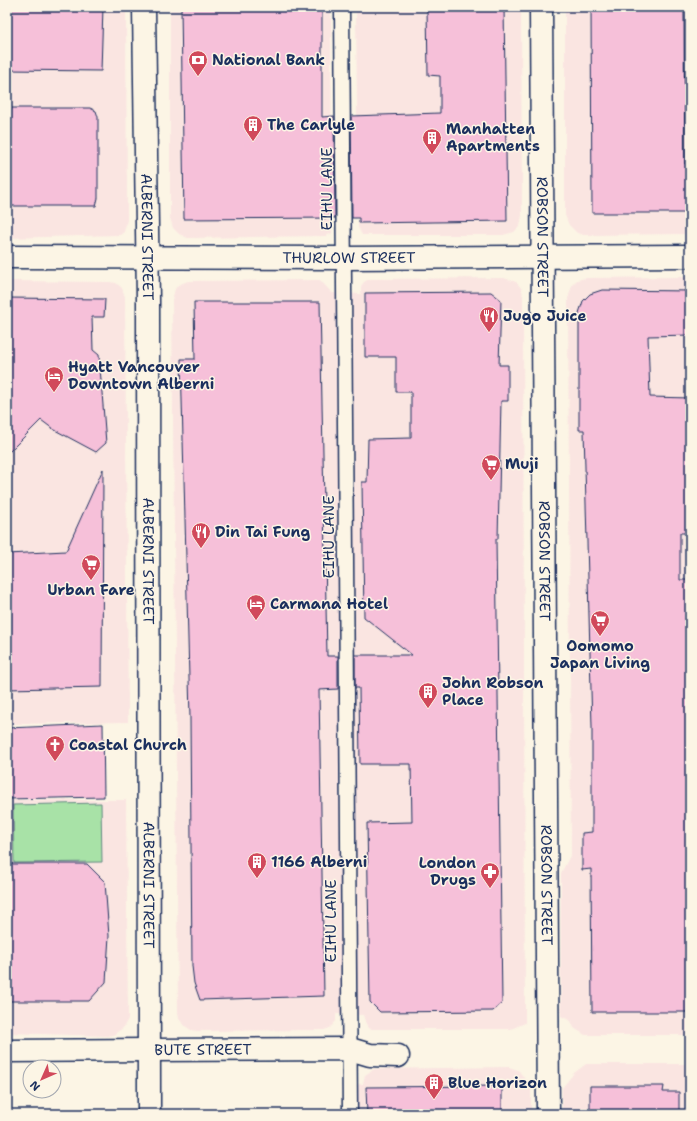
<svg xmlns="http://www.w3.org/2000/svg" width="697" height="1121" viewBox="0 0 697 1121" font-family="'Shantell Sans',sans-serif">
<style>
.built{fill:#fae5e1}
.green{fill:#a8e2a7;stroke:#628882}
.building{fill:#f6c0d9;stroke:#1b2f5e}
.lines{fill:none;stroke-linecap:round;stroke-linejoin:round}
.lane-casing{stroke:#1b2f5e;stroke-width:17}
.street-casing{stroke:#1b2f5e;stroke-width:25}
.secondary-casing{stroke:#1b2f5e;stroke-width:25}
.lane{stroke:#fcf5e5;stroke-width:14}
.street{stroke:#fcf5e5;stroke-width:22}
.secondary{stroke:#fcf5e5;stroke-width:22}
.labels{text-anchor:middle;dominant-baseline:central;stroke-width:3;stroke-linejoin:round;paint-order:stroke}
.poi-label{font-size:15px;font-weight:bold;fill:#1b2f5e;stroke:#fcf5e5;text-anchor:start}
.street-label{font-size:15px;fill:#1b2f5e;stroke:#fcf5e5}
</style>
<rect width="100%" height="100%" fill="#fcf5e5"/>
<filter id="ink" filterUnits="userSpaceOnUse"><feTurbulence type="fractalNoise" baseFrequency=".025" numOctaves="2"/><feDisplacementMap in="SourceGraphic" scale="8" xChannelSelector="R" yChannelSelector="G"/><feConvolveMatrix kernelMatrix="1 2 1 2 8 2 1 2 1" color-interpolation-filters="sRGB"/></filter>
<g filter="url(#ink)">
<g class="built">
<path d="M7,7h119l1,213 -3,12 -4,3 -113,3z"/>
<path d="M170,7h161l1,226 -6,3 -138,2 -9,-4 -6,-6 -3,-10z"/>
<path d="M356,7h165l1,208 -2,11 -6,6 -11,3h-141l-4,-8z"/>
<path d="M565,7h125v227l-106,1 -7,-2 -8,-8 -4,-10z"/>
<path d="M690,277v758h-105l-11,-7 -3,-7 -10,-5v-143l10,-19 -3,-555 4,-14 5,-5 9,-2z"/>
<path d="M504,278l12,4 6,7 1,9 2,725 -14,6h-141l-4,-5 -3,-9 -27,-1v7l-6,7 -6,2 -127,1 -6,-1 -6,-4 -6,-7 -1,-8 -6,-711 3,-11 3,-4 10,-4 132,-1 12,13 29,1v-8l3,-4 5,-3z"/>
<path d="M7,281l103,1 6,1 6,5 3,9 3,425 -121,2z"/>
<path d="M7,800h119l2,219 -5,9 -10,7 -6,1 -100,-3z"/>
<path d="M586,1064h104v50h-128v-26l12,-15z"/>
<path d="M509,1067l9,3 13,16v28h-181l-1,-29 14,-1 2,-9 9,-6z"/>
</g>
<path class="green" d="M101,803l1,59 -88,1 -1,-58z"/>
<g class="building">
<path d="M7,7h96l-2,64 -94,-1z"/>
<path d="M181,7h141v110l12,-1 1,102 -151,1z"/>
<path d="M427,7h77l3,214 -148,2v-5h-7l-1,-102 89,-3v-37l-12,-1z"/>
<path d="M591,7h93l1,157h5v49h-98z"/>
<path d="M7,108h83l6,3 2,6v81l-2,8h-89z"/>
<path d="M602,290l88,1v44l-42,1 2,61 40,1v135h-10v47h10v432h-98l-1,-143 -9,1v-37l10,-1v-105l-8,-297h-5v-117l4,-12 7,-7z"/>
<path d="M491,292l10,8 -2,65h9v36h-7l-3,138h-2l6,464 -9,8 -113,1 -10,-10 -3,-179 45,-1 -1,-58h-51l-1,-76h-4v-33h57l-48,-38 -2,-135h5l1,-43 43,-1v-46h-15v-35h-31v-64z"/>
<path d="M7,298l98,1 -1,18h-12l1,33 6,5 7,88 -10,9 -43,-23 -12,-9 -34,34z"/>
<path d="M194,302h126l7,354h11v33l-19,1 5,306 -124,4 -6,-17 -2,-17 -2,-248 -9,-359h14z"/>
<path d="M103,469l-1,218 -95,2v-135l59,-3z"/>
<path d="M103,724l1,73 -97,2v-71z"/>
<path d="M7,864h80l18,18 4,54 -3,46 -17,19h-82z"/>
<path d="M502,1086v28h-135l-1,-27z"/>
<path d="M590,1086h74l-1,6h16v22h-89z"/>
</g>
<g class="lines">
<defs>
<path id="lane" d="M342,7l8,1107"/>
<g id="street">
<path id="s1" d="M149,1050l201,-1 20,6 28,1"/>
</g>
<g id="secondary">
<path id="s2" d="M144,7l4,293 1,814"/>
<path id="s3" d="M541,7l7,1107"/>
<path id="s4" d="M7,257l337,1 346,-2"/>
<path d="M7,1051l142,-1"/>
</g>
</defs>
<use href="#lane" class="lane-casing"/>
<use href="#street" class="street-casing"/>
<use href="#secondary" class="secondary-casing"/>
<use href="#lane" class="lane"/>
<use href="#street" class="street"/>
<use href="#secondary" class="secondary"/>
</g>
</g>
<defs>
<symbol id="bank-pin" viewBox="-11 -11 22 30"><path d="M0 17L-7.5 6A9.5 9.5 0 1 1 7.5 6Z" fill="#d1495b" stroke="#fcf5e5"/><path d="M-6-4H6V4H-6ZM0-2.3a2.3 2.3 0 1 0 0 4.6a2.3 2.3 0 1 0 0-4.6Z" fill="#fff"/></symbol>
<symbol id="building-pin" viewBox="-11 -11 22 30"><path d="M0 17L-7.5 6A9.5 9.5 0 1 1 7.5 6Z" fill="#d1495b" stroke="#fcf5e5"/><path d="M-4-6H4V6H1V3H-1V6H-4ZM-2.5-4.3h1.7v1.8h-1.7ZM.8-4.3h1.7v1.8H.8ZM-2.5-1h1.7V.8h-1.7ZM.8-1h1.7V.8H.8Z" fill="#fff"/></symbol>
<symbol id="restaurant-pin" viewBox="-11 -11 22 30"><path d="M0 17L-7.5 6A9.5 9.5 0 1 1 7.5 6Z" fill="#d1495b" stroke="#fcf5e5"/><path d="M-5-6h1v4h1v-4h1v4h1v-4h1v5L-1.5 .5V6h-2V.5L-5-1ZM5-6V6H3V1.5H1.5Q1.5-4 5-6Z" fill="#fff"/></symbol>
<symbol id="hotel-pin" viewBox="-11 -11 22 30"><path d="M0 17L-7.5 6A9.5 9.5 0 1 1 7.5 6Z" fill="#d1495b" stroke="#fcf5e5"/><path d="M-6-4.5h1.5V1H6V5H4.5V3h-9V5H-6ZM-4 0a1.8 1.8 0 1 1 3.6 0ZM.5 0V-2.5h3Q6-2.5 6 0Z" fill="#fff"/></symbol>
<symbol id="supermarket-pin" viewBox="-11 -11 22 30"><path d="M0 17L-7.5 6A9.5 9.5 0 1 1 7.5 6Z" fill="#d1495b" stroke="#fcf5e5"/><path d="M-6-5.5h2.5l.6 2H6L4.5 2H-2.5L-4.4-4H-6ZM-1.5 3.2a1.3 1.3 0 1 0 .1 0ZM3 3.2a1.3 1.3 0 1 0 .1 0Z" fill="#fff"/></symbol>
<symbol id="church-pin" viewBox="-11 -11 22 30"><path d="M0 17L-7.5 6A9.5 9.5 0 1 1 7.5 6Z" fill="#d1495b" stroke="#fcf5e5"/><path d="M-1.2-6h2.4v3.5h3.3v2.4h-3.3V6h-2.4V-.1h-3.3v-2.4h3.3Z" fill="#fff"/></symbol>
<symbol id="pharmacy-pin" viewBox="-11 -11 22 30"><path d="M0 17L-7.5 6A9.5 9.5 0 1 1 7.5 6Z" fill="#d1495b" stroke="#fcf5e5"/><path d="M-2-6h4v4h4v4h-4v4h-4v-4h-4v-4h4Z" fill="#fff"/></symbol>
</defs>
<g fill-rule="evenodd">
<use href="#bank-pin" x="187" y="49" width="22" height="30"/>
<use href="#building-pin" x="242" y="114" width="22" height="30"/>
<use href="#building-pin" x="421" y="127" width="22" height="30"/>
<use href="#restaurant-pin" x="478" y="305" width="22" height="30"/>
<use href="#hotel-pin" x="43" y="365" width="22" height="30"/>
<use href="#supermarket-pin" x="480" y="453" width="22" height="30"/>
<use href="#restaurant-pin" x="190" y="521" width="22" height="30"/>
<use href="#supermarket-pin" x="80" y="553" width="22" height="30"/>
<use href="#hotel-pin" x="245" y="593" width="22" height="30"/>
<use href="#supermarket-pin" x="589" y="609" width="22" height="30"/>
<use href="#building-pin" x="417" y="681" width="22" height="30"/>
<use href="#church-pin" x="44" y="734" width="22" height="30"/>
<use href="#building-pin" x="246" y="851" width="22" height="30"/>
<use href="#pharmacy-pin" x="479" y="861" width="22" height="30"/>
<use href="#building-pin" x="423" y="1072" width="22" height="30"/>
</g>
<g class="labels">
<g class="poi-label">
<text x="212" y="60">National Bank</text>
<text x="267" y="125">The Carlyle</text>
<text x="446" y="129">Manhatten<tspan x="446" dy="17">Apartments</tspan></text>
<text x="503" y="316">Jugo Juice</text>
<text x="68" y="367">Hyatt Vancouver<tspan x="68" dy="17">Downtown Alberni</tspan></text>
<text x="505" y="464">Muji</text>
<text x="215" y="532">Din Tai Fung</text>
<text x="91" y="590" text-anchor="middle">Urban Fare</text>
<text x="270" y="604">Carmana Hotel</text>
<text x="600" y="646" text-anchor="middle">Oomomo<tspan x="600" dy="17">Japan Living</tspan></text>
<text x="442" y="683">John Robson<tspan x="442" dy="17">Place</tspan></text>
<text x="69" y="745">Coastal Church</text>
<text x="271" y="862">1166 Alberni</text>
<text x="476" y="863" text-anchor="end">London<tspan x="476" dy="17">Drugs</tspan></text>
<text x="448" y="1083">Blue Horizon</text>
</g>
<g class="street-label">
<text transform="translate(327 189) rotate(-90)">EIHU LANE</text>
<text stroke="none"><textPath href="#s2" startOffset="230">ALBERNI STREET</textPath></text>
<text stroke="none"><textPath href="#s3" startOffset="230">ROBSON STREET</textPath></text>
<text stroke="none"><textPath href="#s4" startOffset="342">THURLOW STREET</textPath></text>
<text transform="translate(329 537) rotate(-90)">EIHU LANE</text>
<text stroke="none"><textPath href="#s2" startOffset="554">ALBERNI STREET</textPath></text>
<text stroke="none"><textPath href="#s3" startOffset="554">ROBSON STREET</textPath></text>
<text stroke="none"><textPath href="#s2" startOffset="878">ALBERNI STREET</textPath></text>
<text stroke="none"><textPath href="#s3" startOffset="878">ROBSON STREET</textPath></text>
<text transform="translate(331 921) rotate(-90)">EIHU LANE</text>
<text stroke="none"><textPath href="#s1" startOffset="54">BUTE STREET</textPath></text>
</g>
</g>
<rect width="697" height="1121" fill="none" stroke="#fcf5e5" stroke-width="24"/>
<rect x="12" y="12" width="673" height="1097" fill="none" stroke="#1b2f5e" stroke-width="1.5" filter="url(#ink)"/>
<g transform="translate(42 1079) rotate(225)"><circle r="19" fill="#fcf5e5" stroke="#a2a6af"/>
<path d="M0-3L7 15L0 10L-7 15Z" fill="#d1495b"/>
<text y="-6" font-size="11" font-weight="bold" text-anchor="middle" fill="#1b2f5e">N</text>
</g>
</svg>
